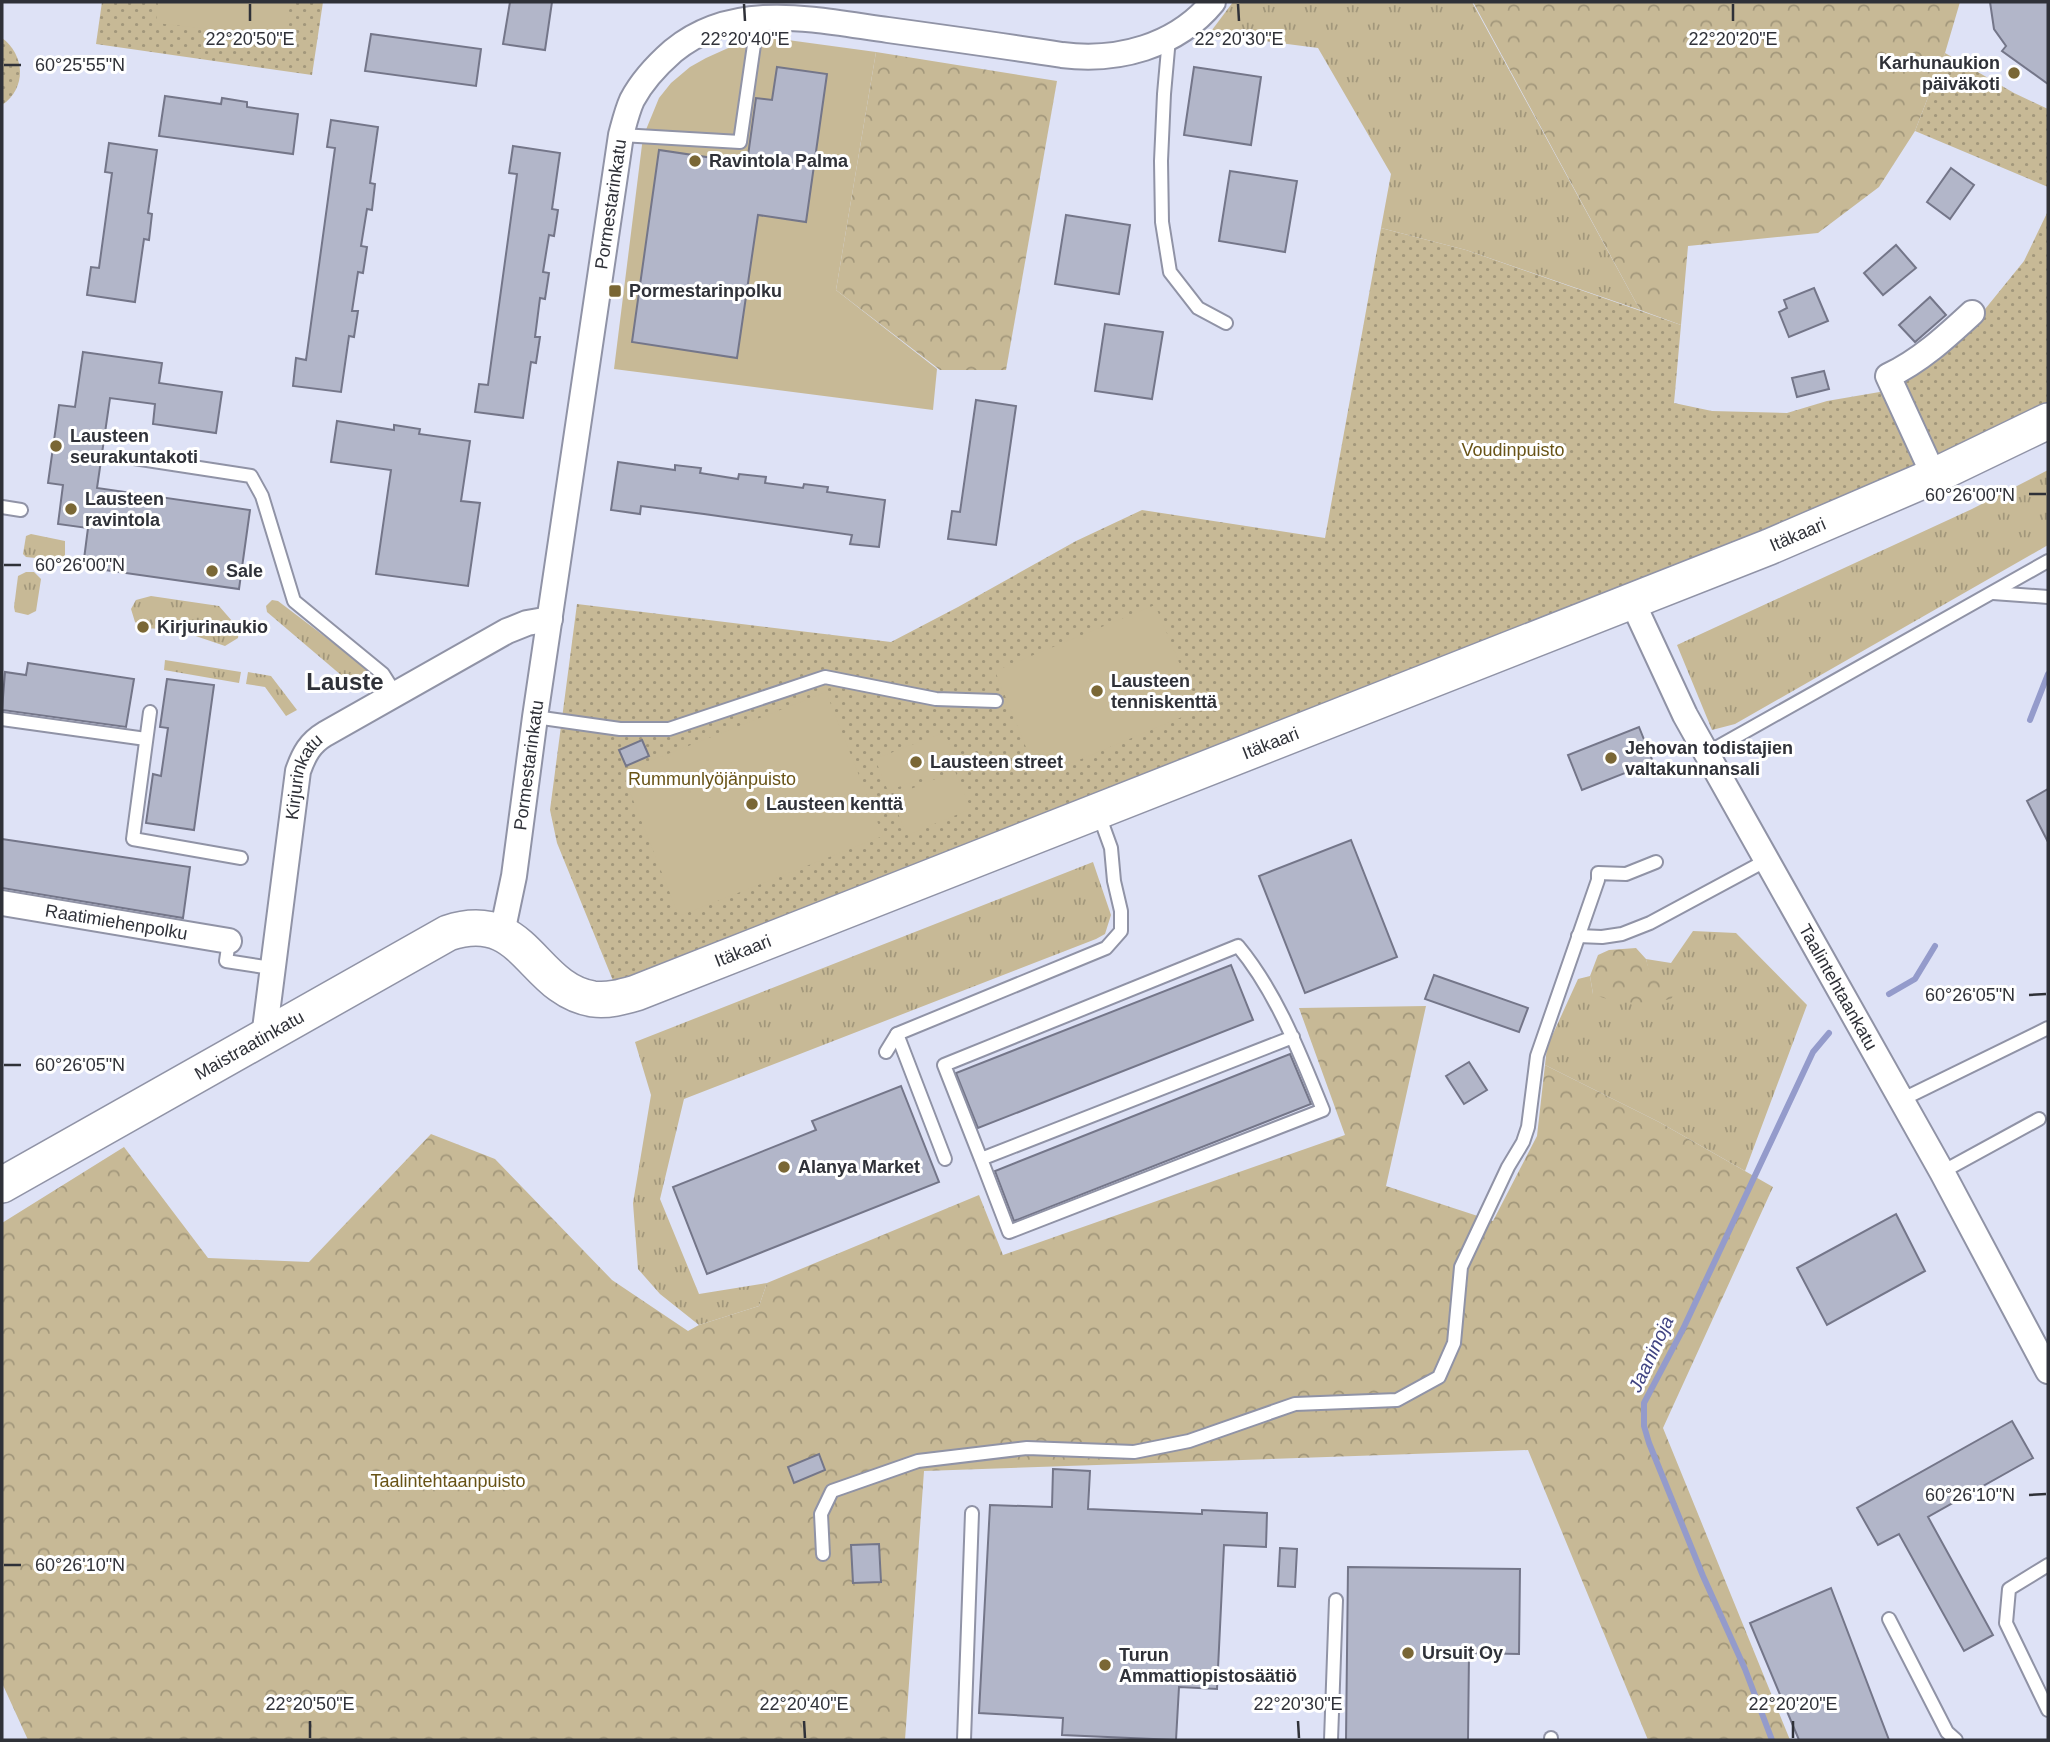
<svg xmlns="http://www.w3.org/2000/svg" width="2050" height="1742" viewBox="0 0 2050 1742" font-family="Arial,sans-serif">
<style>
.grass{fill:url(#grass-tufts)}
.forest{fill:url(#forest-crowns)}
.park{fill:url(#park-dots)}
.pitch{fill:#c7b996}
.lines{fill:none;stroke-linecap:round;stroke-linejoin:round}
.stream{stroke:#949bcb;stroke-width:6}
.building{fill:#b2b6c9;stroke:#747689;stroke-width:2}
.lane-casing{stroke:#9093a6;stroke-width:16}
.street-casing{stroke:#9093a6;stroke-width:28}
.secondary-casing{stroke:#9093a6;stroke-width:38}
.lane{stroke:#fff;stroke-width:12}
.street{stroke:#fff;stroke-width:24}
.secondary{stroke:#fff;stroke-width:35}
.ticks{fill:none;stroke:#2f3138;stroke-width:2.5}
.poi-dot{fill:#7a6735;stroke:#fff;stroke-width:2.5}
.labels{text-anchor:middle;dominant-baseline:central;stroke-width:6;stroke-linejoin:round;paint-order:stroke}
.poi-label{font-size:18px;font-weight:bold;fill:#2f3138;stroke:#fff;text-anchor:start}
.street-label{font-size:18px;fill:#2f3138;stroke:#fff}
.park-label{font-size:18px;fill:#685316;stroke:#fff}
.water-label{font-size:19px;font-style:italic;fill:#404482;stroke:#fff}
.district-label{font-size:24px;font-weight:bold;fill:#2f3138;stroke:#fff}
.ticks-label{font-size:18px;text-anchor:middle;fill:#2f3138;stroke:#fff;stroke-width:6;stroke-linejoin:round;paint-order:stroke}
</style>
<defs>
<pattern id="grass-tufts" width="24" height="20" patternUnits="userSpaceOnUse" patternTransform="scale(1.75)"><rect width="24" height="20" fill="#c7b996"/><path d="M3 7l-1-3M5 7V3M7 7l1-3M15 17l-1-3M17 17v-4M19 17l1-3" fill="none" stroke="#a2977b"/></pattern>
<pattern id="forest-crowns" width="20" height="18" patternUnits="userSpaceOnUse" patternTransform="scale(1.75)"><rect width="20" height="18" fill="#c7b996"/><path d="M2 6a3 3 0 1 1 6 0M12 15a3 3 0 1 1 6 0" fill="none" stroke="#a2977b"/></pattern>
<pattern id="park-dots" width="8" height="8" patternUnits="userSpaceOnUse" patternTransform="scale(1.75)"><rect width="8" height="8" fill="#c7b996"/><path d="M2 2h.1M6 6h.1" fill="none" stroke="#a2977b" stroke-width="1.8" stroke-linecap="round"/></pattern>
</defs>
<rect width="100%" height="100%" fill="#dee2f6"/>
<g class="grass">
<path d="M1233,2h239l168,308 -174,-60 -85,-22 10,-54 -73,-126 -109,-14z"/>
<path d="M2048,470v75l-313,179 -23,6 -35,-85 295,-136z"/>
<path d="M31,534l34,7v14l-3,6 -36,-4 -3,-3 3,-18z"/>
<path d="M26,572h8l7,7 -5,32 -8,4 -13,-3 -1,-5 4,-31z"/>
<path d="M151,596l68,10 20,23 -1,9 -13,8 -47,-16 -34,-2 -9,-6 -4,-13 5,-9z"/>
<path d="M272,600l6,1 91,69 -21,11 -81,-69 -1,-6z"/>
<path d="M165,660l76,12 -2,11 -75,-13z"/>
<path d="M248,672l23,4 26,34 -11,6 -21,-29 -19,-3z"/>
<path d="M1093,862l18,53 -6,19 -9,5 -412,160 -24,100 39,95 68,-11 -8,23 -60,19 -39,-31 -22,-25 -5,-66 18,-108 -16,-53z"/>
<path d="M1693,931l43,2 71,72 -62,166 -86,-49 -114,-57 2,-18 31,-68 12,-3 3,18 57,-17 -4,-18 25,4z"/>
</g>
<g class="forest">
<path d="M1473,2h487l-15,51 -30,78 -36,56 -61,46 -130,13 -7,79 -41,-15z"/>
<path d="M876,52l181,29 -51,289h-66l-104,-80z"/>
<path d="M1636,948l10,11 5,18h20l5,15 -5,7c-27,5 -52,6 -78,-5l-3,-18 8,-21 11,-5z"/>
<path d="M1426,1006l-40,180 107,35 44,-85 8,-71 114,57 114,65 -110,241 127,312h-142l-120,-290 -604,21 -19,269h-877l-26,-57v-460l122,-76 84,111 101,4 122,-128 64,25 117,121 76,51 11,-6 60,-19 8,-23 212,-88 24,60 342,-120 -46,-127z"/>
</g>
<g class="park">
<path d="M102,2h221l-11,73 -216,-31z"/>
<path d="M2,38c23,17 25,50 0,67z"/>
<path d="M1945,53l69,40 34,16v78l-133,-56z"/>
<path d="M2048,211v197l-271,117 -728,294 -435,164 -57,-140 -7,-33 27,-206 314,38 67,-35 118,-66 66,-31 183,28 56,-310 85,22 215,75 -7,78 38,8 75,2 40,-12 76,-13 2,-11 72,-58 47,-58z"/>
</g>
<g class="pitch">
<path d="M158,2h132l-4,36 -130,-15z"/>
<path d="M773,38l103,14 -40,238 101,79 -4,41 -319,-41 29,-232 16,-39 12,-15 19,-16 16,-9 40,-18z"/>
<path d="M1155,605l44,105 -161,67 -43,-106z"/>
<path d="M826,692l57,144 -204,80 -57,-144z"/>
<path d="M945,732l12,33 -69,26 -13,-32z"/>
<path d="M955,771l16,38 -64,26 -16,-38z"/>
</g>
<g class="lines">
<g class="stream">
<path d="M2030,720l18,-46"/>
<path d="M1889,994l26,-15 20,-33"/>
<path d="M1772,1740l-27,-71 -42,-93 -54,-133 -5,-17v-23l39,-74 130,-277 16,-19"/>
</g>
</g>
<g class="building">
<path d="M510,2h42l-7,48 -42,-6z"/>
<path d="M1990,2h58v82l-46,-33 4,-5 -12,-17z"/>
<path d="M371,34l110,15 -5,37 -111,-15z"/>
<path d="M777,67l50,7 -21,148 -48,-7 -21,143 -105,-16 27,-192 88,13 9,-65 16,2z"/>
<path d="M1194,67l67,10 -10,68 -67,-10z"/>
<path d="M165,96l56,8 1,-6 25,4v5l51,7 -5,40 -134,-18z"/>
<path d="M331,120l47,7 -8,56 5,1 -3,26 -5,-1 -6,37 6,1 -4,26 -5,-1 -6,39h6l-4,26 -5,-1 -8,56 -48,-6 3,-28 10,2 29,-212 -8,-1z"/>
<path d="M109,143l48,7 -9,63 4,1 -3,26 -5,-1 -9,63 -48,-7 4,-28 8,1 13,-95 -7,-1z"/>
<path d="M513,146l47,7 -8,56 6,1 -4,26 -5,-1 -6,37 6,1 -4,26 -5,-1 -5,39h5l-4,26 -5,-1 -8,56 -48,-6 4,-28 9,1 29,-211 -8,-1z"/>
<path d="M1951,168l23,17 -24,34 -23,-17z"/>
<path d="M1230,171l67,10 -12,71 -66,-11z"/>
<path d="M1066,215l64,10 -11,69 -64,-10z"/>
<path d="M1896,245l20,23 -33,27 -19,-22z"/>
<path d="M1814,288l14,33 -39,16 -10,-25 8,-4 -3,-8z"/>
<path d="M1930,297l16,18 -31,27 -16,-17z"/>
<path d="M1105,324l58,8 -11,67 -57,-8z"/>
<path d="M83,352l79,11 -3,20 63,9 -6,41 -63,-9 2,-20 -45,-6 -13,90 153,22 -11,79 -156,-22 5,-39 -30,-4 5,-39 -15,-2 11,-78 16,2z"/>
<path d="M1824,371l5,18 -32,8 -5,-19z"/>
<path d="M976,400l40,6 -20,139 -48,-6 4,-28 8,1z"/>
<path d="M337,421l57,9v-5l26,4 -1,5 51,7 -9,60 19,2 -12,83 -92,-12 15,-104 -60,-8z"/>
<path d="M618,462l57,8v-5l26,3 -1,5 38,6 1,-5 27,3 -1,6 38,5 1,-4 24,3 -1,5 58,8 -6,47 -29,-3 2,-9 -148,-21 -63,-8 -1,8 -29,-4z"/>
<path d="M28,663l106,16 -8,48 -124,-17 3,-38 21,3z"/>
<path d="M167,679l47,6 -20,145 -48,-7 7,-49 8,2 7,-48 -8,-1z"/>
<path d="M1639,727l14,35 -71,28 -14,-35z"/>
<path d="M642,740l7,16 -23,10 -7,-16z"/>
<path d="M2048,789v53l-21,-41z"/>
<path d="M2,839l188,28 -7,51 -181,-30z"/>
<path d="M1351,840l46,117 -92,36 -46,-117z"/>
<path d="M1231,965l22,55 -275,108 -22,-55z"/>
<path d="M1434,975l94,33 -9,24 -94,-33z"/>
<path d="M1290,1054l21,50 -297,117 -19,-50z"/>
<path d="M1469,1062l18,28 -23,14 -18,-28z"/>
<path d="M901,1086l38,96 -232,92 -34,-87 143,-57 -4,-9z"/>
<path d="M1896,1214l29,57 -98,54 -30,-57z"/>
<path d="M2012,1421l21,37 -105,59 65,118 -29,16 -65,-117 -21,11 -21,-37z"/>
<path d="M819,1454l6,16 -31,13 -6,-16z"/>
<path d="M1053,1469l37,2 -2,38 114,5v-4l65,3 -1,34 -42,-2 -7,144 -38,-2 -3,53 -114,-5 1,-17 -84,-5 11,-208 62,2z"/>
<path d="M879,1544l2,38 -28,1 -2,-38z"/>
<path d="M1280,1548l17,1 -2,38 -17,-1z"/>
<path d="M1348,1567l172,2 -1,85 -50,-1 -1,87h-122z"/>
<path d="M1831,1588l58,152h-90l-49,-117z"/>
</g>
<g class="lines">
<defs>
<g id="lane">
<path d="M1169,38l-5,56 -3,67 1,61 8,50 28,36 28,15"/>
<path d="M621,135l119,7 18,-125"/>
<path d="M134,458l117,18 11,20 32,105 89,73 12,19"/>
<path d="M2,507l19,3"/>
<path d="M1993,593l55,4"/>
<path d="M150,712l-17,127 108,19"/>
<path d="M535,717l85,12h49l156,-52 111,22 60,2"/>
<path d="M2,719l144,20"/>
<path d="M1707,753l341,-192"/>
<path d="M1578,936l24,1 20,-3 28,-11 117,-63"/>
<path d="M229,941l-3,20 45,7"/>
<path d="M897,1034l48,125"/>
<path d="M886,1052l11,-18 209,-86 15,-17v-20l-7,-30 -3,-33 -13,-36"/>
<path d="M1901,1100l147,-72"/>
<path d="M981,1159l-37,-94 294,-119c39,47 62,108 85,164l-314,122 -28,-73 312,-122"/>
<path d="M1942,1172l97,-53"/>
<path d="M823,1554l-2,-40 11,-23 86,-30 109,-13 107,4 55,-11 106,-37 102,-4 42,-23 15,-34 7,-76 47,-100 15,-25 5,-15 9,-71 61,-176v-7l28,1 30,-12"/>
<path d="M2048,1565l-39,24 -3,34 42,87"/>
<path d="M1889,1619l58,113 9,8"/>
<path d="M964,1740l8,-227"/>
<path d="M1331,1740l5,-140"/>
<path d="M1551,1740v-2"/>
</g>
<g id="street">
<path d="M1934,476l-46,-100c32,-15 58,-39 84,-63"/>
<path id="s1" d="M1632,601l53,114 257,457 106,199"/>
<path id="s2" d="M2,903l227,38"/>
<path id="s3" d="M502,933l12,-57 21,-159 86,-582c3,-11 6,-24 11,-35 10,-19 25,-35 41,-49 62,-51 142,-31 215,-21 58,8 116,16 174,25 55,7 114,-8 151,-53"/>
<path id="s4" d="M264,1037l34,-266c6,-17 12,-28 27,-37l182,-103 20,-8 23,-4"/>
</g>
<g id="secondary">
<path id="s5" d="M2,1185l446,-252c78,-26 83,56 145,66 15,2 29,-2 43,-6l1133,-446 165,-71 114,-55"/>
</g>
</defs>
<use href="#lane" class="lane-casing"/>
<use href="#street" class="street-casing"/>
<use href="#secondary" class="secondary-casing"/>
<use href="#lane" class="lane"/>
<use href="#street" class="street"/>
<use href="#secondary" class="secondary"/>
</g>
<path class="ticks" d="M250,4v17M744,4l1,17M1238,4l1,17M1733,4v17M4,65h17M2029,494h17M4,565h17M2029,995l17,-1M4,1065h17M2029,1495l17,-1M4,1565h17M310,1721v17M804,1721l1,17M1298,1721l1,17M1793,1721v17"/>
<g class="poi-dot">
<circle cx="2014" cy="73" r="7"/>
<circle cx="695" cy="161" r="7"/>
<rect x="608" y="284" width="14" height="14" rx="3.5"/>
<circle cx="56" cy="446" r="7"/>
<circle cx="71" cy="509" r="7"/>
<circle cx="212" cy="571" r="7"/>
<circle cx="143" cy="627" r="7"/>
<circle cx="1097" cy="691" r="7"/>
<circle cx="1611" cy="758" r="7"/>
<circle cx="916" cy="762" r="7"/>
<circle cx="752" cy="804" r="7"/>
<circle cx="784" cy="1167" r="7"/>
<circle cx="1408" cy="1653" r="7"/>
<circle cx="1105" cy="1665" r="7"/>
</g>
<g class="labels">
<g class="poi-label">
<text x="2000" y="63" text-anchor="end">Karhunaukion<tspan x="2000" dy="21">päiväkoti</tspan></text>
<text x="709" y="161">Ravintola Palma</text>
<text x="629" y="291">Pormestarinpolku</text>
<text x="70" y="436">Lausteen<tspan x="70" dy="21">seurakuntakoti</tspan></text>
<text x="85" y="499">Lausteen<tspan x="85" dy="21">ravintola</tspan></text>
<text x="226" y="571">Sale</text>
<text x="157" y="627">Kirjurinaukio</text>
<text x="1111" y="681">Lausteen<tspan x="1111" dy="21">tenniskenttä</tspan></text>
<text x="1625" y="748">Jehovan todistajien<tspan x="1625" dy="21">valtakunnansali</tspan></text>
<text x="930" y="762">Lausteen street</text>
<text x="766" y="804">Lausteen kenttä</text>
<text x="798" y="1167">Alanya Market</text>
<text x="1422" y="1653">Ursuit Oy</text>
<text x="1119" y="1655">Turun<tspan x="1119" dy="21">Ammattiopistosäätiö</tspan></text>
</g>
<g class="street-label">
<text stroke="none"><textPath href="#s3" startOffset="737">Pormestarinkatu</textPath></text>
<text stroke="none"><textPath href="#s5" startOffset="1974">Itäkaari</textPath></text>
<text stroke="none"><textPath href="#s5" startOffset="1407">Itäkaari</textPath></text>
<text stroke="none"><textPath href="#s3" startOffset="170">Pormestarinkatu</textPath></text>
<text stroke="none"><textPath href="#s4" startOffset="264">Kirjurinkatu</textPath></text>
<text stroke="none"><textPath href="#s2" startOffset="116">Raatimiehenpolku</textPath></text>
<text stroke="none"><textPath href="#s5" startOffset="840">Itäkaari</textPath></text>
<text stroke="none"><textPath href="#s1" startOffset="438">Taalintehtaankatu</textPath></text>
<text stroke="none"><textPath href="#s5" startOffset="284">Maistraatinkatu</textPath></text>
</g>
<g class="park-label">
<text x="1513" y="450">Voudinpuisto</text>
<text x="712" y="779">Rummunlyöjänpuisto</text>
<text x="448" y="1481">Taalintehtaanpuisto</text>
</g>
<g class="water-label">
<text transform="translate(1651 1354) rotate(-65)">Jaaninoja</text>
</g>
<g class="district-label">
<text x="345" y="681">Lauste</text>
</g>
</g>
<g class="ticks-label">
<text x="250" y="45">22°20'50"E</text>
<text x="745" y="45">22°20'40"E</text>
<text x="1239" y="45">22°20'30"E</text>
<text x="1733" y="45">22°20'20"E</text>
<text x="80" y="71">60°25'55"N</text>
<text x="1970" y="501">60°26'00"N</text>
<text x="80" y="571">60°26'00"N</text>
<text x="1970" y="1001">60°26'05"N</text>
<text x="80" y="1071">60°26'05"N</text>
<text x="1970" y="1501">60°26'10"N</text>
<text x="80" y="1571">60°26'10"N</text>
<text x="310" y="1710">22°20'50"E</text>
<text x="804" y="1710">22°20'40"E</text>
<text x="1298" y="1710">22°20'30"E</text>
<text x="1793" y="1710">22°20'20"E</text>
</g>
<rect width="2050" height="1742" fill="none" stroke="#2f3138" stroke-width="7"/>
</svg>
